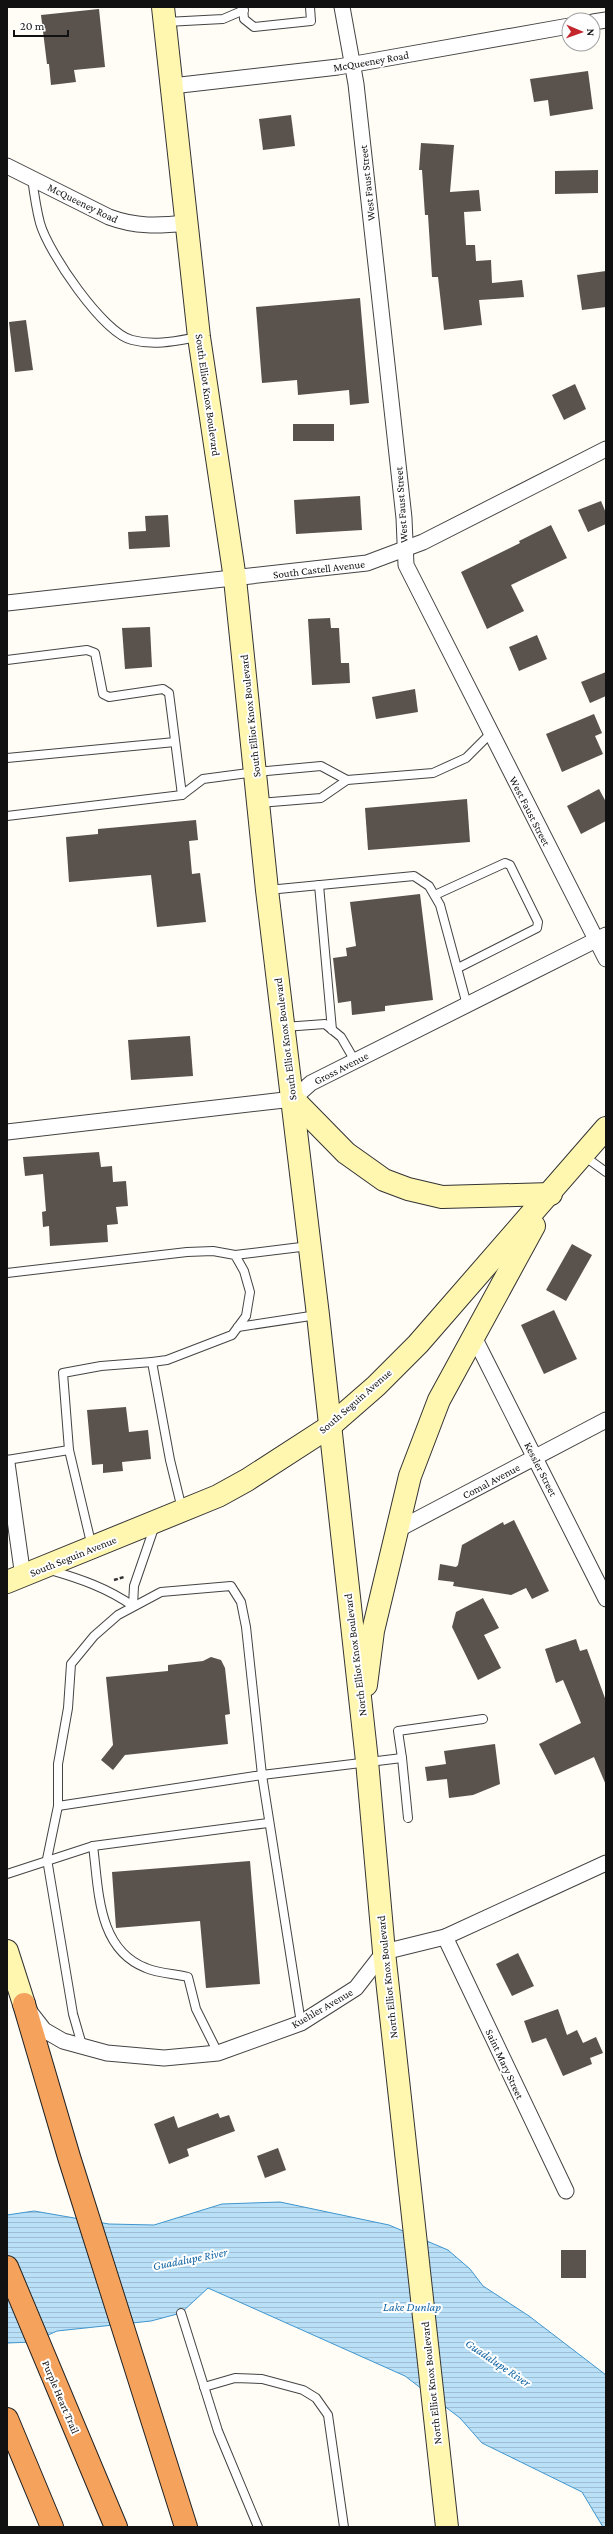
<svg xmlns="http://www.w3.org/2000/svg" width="613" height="2534" viewBox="0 0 613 2534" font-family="'Crimson Pro',serif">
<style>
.water{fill:url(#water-rules);stroke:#3f96cf}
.building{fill:#5a524d}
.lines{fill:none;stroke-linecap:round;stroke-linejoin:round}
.lane-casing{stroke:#444;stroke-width:10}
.street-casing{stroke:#444;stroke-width:17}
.secondary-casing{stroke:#333;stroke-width:24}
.highway-casing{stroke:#222;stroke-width:24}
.path{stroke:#333;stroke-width:2.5;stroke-dasharray:4 2;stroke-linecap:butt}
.lane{stroke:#fff;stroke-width:8}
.street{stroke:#fff;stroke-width:15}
.secondary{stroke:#fff6b0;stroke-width:22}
.highway{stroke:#f5a25d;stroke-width:22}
.labels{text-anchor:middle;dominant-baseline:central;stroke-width:4;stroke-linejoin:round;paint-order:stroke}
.street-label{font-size:11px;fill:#111;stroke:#fff}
.water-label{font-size:12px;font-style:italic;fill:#1768a6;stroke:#fff}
</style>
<defs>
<pattern id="water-rules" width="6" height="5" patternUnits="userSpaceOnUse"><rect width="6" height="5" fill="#b9e0f7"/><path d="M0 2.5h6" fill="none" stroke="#9ebfd3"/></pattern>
</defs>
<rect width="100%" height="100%" fill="#fffdf5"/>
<path class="water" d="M280,2202l109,23 59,25 22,19 13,17 46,30 77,59v152h-3l-21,-35 -100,-49 -22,-25 -55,-42 -197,-88 -27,25 -30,8 -94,10 -24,11 -26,1v-128l27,-4 75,13 45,1 68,-21z"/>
<g class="building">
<path d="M99,9l6,58 -31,3 2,12 -25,3 -2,-21h-2l-6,-49z"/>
<path d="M588,71l5,38 -43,7 -2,-16 -14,2 -4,-23z"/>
<path d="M291,115l4,31 -32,4 -4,-31z"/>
<path d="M421,143l33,2 -4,47 29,-2 2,21 -17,1 2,33h9l1,16 15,-1 1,23 30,-3 2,17 -45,3 3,25 -38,5 -6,-53h-6l-4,-62h-3l-3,-45h-3z"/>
<path d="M598,170v23l-43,1v-23z"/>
<path d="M606,271v36l-24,3 -5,-35z"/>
<path d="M360,298l9,105 -19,2 -1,-15 -51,5 -1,-15 -35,3 -6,-76z"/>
<path d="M26,320l7,50 -18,2 -6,-50z"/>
<path d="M575,384l11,25 -22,11 -12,-25z"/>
<rect x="293" y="424" width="41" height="17"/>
<path d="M360,496l2,34 -66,4 -2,-34z"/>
<path d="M601,501l5,12v11l-18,8 -10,-22z"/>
<path d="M168,515l2,32 -41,2 -1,-17 18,-1 -1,-15z"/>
<path d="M551,525l16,33 -56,27 13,26 -37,18 -26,-57 59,-29 -1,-2z"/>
<path d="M330,618l1,10h8l2,35h8l1,20 -38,2 -4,-66z"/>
<path d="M150,627l2,40 -27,2 -3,-41z"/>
<path d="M537,635l10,24 -28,12 -10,-24z"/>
<path d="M606,672v24l-16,7 -9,-21z"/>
<path d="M415,689l3,23 -42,7 -4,-22z"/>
<path d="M594,714l8,19 -7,3 8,18 -41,18 -16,-38z"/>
<path d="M599,789l7,13v19l-25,13 -14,-28z"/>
<path d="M467,799l3,43 -102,8 -3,-42z"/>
<path d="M196,820l2,20 -9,1 3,33 8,-1 6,49 -49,5 -6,-52 -82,7 -3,-45 32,-3v-5z"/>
<path d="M420,894l13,106 -48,6v5l-33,4 -1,-14 -13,2 -5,-45 14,-2 -1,-8 10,-2 -6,-44z"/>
<path d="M190,1036l3,40 -62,4 -3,-40z"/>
<path d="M99,1152l2,15 11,-1 1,16 13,-1 2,25 -12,1 2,17 -11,1 1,17 -58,4 -1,-20 -6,1 -1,-15 4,-1 -3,-37 -18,2 -2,-19z"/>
<path d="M572,1244l20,11 -26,46 -20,-11z"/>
<path d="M554,1310l23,49 -33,15 -23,-49z"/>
<path d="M126,1407l3,25 19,-2 3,29 -29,3 1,9 -20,2v-9l-11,1 -5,-55z"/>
<path d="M514,1520l35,71 -17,8 -6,-11 -15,7 -58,-9 1,-4 -16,-2 2,-16 16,3 2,-2 4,-20 41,-23 1,3z"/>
<path d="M483,1598l16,30 -15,7 17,33 -23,12 -26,-53 4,-15z"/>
<path d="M576,1639l4,12 7,-2 19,52v84l-12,-28 -39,18 -16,-31 42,-21 -18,-43 -7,3 -11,-34z"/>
<path d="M211,1657l10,3 4,8 5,46 -5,1 3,29 -103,11 -12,15 -12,-10 12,-15 -7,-68 62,-6v-6l35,-4z"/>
<path d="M495,1744l5,40 -27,11 -24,3 -2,-19 -20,2 -2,-14 21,-3 -2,-13z"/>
<path d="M250,1861l10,123 -54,4 -6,-67 -84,7 -4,-56z"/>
<path d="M518,1953l16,33 -22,10 -16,-32z"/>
<path d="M558,2009l9,26 10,-5 6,13 13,-6 7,16 -13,5 2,6 -29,12 -17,-38 -14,5 -8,-22z"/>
<path d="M218,2113l2,5 9,-3 6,16 -48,18 2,7 -20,8 -15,-40 20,-8 4,12z"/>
<path d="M278,2148l8,22 -21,8 -8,-22z"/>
<rect x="561" y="2250" width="25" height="28"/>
</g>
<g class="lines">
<defs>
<g id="lane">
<path d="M243,7l1,12 10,8 57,-6 -1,-14"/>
<path d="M166,22l57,-3 21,-9"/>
<path d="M32,178c2,15 4,30 8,45 8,29 63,110 92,117 23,6 44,1 66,-3"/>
<path d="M7,660l80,-10 8,3 8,41 6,3 54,-8 6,4 13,102"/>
<path d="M7,758l168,-16"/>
<path d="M259,803l62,-5 26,-18 86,-7 33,-15 25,-25"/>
<path d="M7,816l175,-21 21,-16 53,-7 65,-6 26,14"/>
<path d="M319,885l13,145"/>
<path d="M268,890l146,-14 15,10 11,19 27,100"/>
<path d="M435,895l70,-32 5,2 28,57 -1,6 -79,40"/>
<path d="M284,1027l41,-3 16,13 14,24"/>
<path d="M584,1156l22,16"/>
<path d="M235,1255l74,-9"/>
<path d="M7,1273l180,-21 26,-1 22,4 9,16 6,21 -4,24 -14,19 -65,25 -15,2 18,98 12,49"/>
<path d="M238,1327l79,-12"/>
<path d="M7,1460l62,-10"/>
<path d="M92,1547l-23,-97 -6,-77 38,-7 51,-4"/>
<path d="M50,1570c31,9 57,18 83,36"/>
<path d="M133,1606l1,-20 21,-61"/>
<path d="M402,1758l6,60"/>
<path d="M58,1806l204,-31 39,248"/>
<path d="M93,1846c6,44 4,103 53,122 11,5 29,6 42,9l8,32 22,44"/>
<path d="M7,1874l86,-28 175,-23"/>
<path d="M82,2045l-9,-31 -26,-155 11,-53v-42l10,-56 3,-44 23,-28 24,-21 43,-23 70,-6 10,16 5,25 16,148 140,-17 -4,-27 85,-12"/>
<path d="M181,2313l37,118 40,96"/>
<path d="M204,2387l31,-9 27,1 41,11 13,8 12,17 16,112"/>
</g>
<g id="street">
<path d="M342,7l14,77 48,434 2,47 200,394"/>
<path d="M593,22l13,-2"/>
<path d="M172,86l166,-19 231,-41"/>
<path d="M7,166l102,51c27,10 49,9 78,6"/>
<path d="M7,603l360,-40 56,-21 183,-93"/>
<path d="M7,1132l286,-33 18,-16 295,-148"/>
<path d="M475,1339l131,260"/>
<path d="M7,1463l16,114"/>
<path d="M397,1530l209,-110"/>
<path d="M445,1937l121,254"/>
<path d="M30,2012l14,18 19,11 44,12 57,5 54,-5 83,-30 55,-35 28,-36 61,-15 161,-74"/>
</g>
<g id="secondary">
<path d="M163,7l36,330 36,242 32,311 51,425 49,446 17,191 63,575"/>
<path d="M293,1099l53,54 38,27 24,9 34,8 109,-3"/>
<path d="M7,1582l211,-86 29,-16 82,-53 47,-41 42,-42 188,-216"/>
<path d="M366,1685l7,-54 37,-155 29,-76 95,-174"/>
<path d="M7,1951l17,53"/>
</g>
<g id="highway">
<path d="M24,2004l45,153 117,370"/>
<path d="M7,2267l109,260"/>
<path d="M7,2419l45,108"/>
</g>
</defs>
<use href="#lane" class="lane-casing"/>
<use href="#street" class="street-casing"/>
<use href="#secondary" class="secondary-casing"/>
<use href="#highway" class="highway-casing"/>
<path class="path" d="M114,1580l10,-3"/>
<use href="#lane" class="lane"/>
<use href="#street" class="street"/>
<use href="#secondary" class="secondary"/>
<use href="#highway" class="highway"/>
</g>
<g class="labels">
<g class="street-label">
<text transform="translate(371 61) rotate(-10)">McQueeney Road</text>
<text transform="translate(367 183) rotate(-96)">West Faust Street</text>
<text transform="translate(83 203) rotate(26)">McQueeney Road</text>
<text transform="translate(208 395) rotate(82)">South Elliot Knox Boulevard</text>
<text transform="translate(401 505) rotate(-94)">West Faust Street</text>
<text transform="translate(319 569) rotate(-7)">South Castell Avenue</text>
<text transform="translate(250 716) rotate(-96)">South Elliot Knox Boulevard</text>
<text transform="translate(530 811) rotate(63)">West Faust Street</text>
<text transform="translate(285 1039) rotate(-97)">South Elliot Knox Boulevard</text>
<text transform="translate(341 1068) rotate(-27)">Gross Avenue</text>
<text transform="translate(355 1401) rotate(-41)">South Seguin Avenue</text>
<text transform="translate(541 1469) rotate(63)">Kessler Street</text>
<text transform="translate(491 1481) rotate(-28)">Comal Avenue</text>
<text transform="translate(73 1556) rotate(-22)">South Seguin Avenue</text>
<text transform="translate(355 1655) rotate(-97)">North Elliot Knox Boulevard</text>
<text transform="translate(387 1977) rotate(-96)">North Elliot Knox Boulevard</text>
<text transform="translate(322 2008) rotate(-30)">Kuehler Avenue</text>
<text transform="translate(505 2064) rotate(65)">Saint Mary Street</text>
<text transform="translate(431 2383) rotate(-96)">North Elliot Knox Boulevard</text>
<text transform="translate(61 2397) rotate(67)">Purple Heart Trail</text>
</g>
<g class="water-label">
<text transform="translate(190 2259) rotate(-11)">Guadalupe River</text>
<text x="412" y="2307">Lake Dunlap</text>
<text transform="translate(498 2363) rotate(34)">Guadalupe River</text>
</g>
</g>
<rect width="613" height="2534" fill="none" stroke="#111111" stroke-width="16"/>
<g transform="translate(581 32) rotate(92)"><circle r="19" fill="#ffffff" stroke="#a0a0a0"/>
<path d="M0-3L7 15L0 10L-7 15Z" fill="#c4262e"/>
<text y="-6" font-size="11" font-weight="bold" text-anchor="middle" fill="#111111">N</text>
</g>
<path d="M14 30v6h54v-6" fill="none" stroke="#111111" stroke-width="2"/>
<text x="20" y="30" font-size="12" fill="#111111" stroke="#ffffff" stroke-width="3" paint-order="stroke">20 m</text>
</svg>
